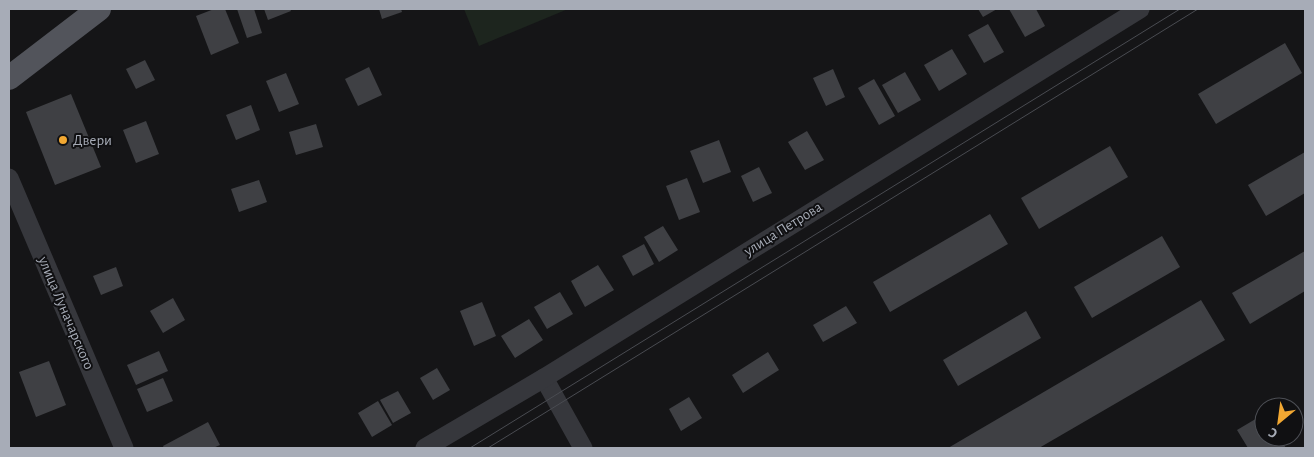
<svg xmlns="http://www.w3.org/2000/svg" width="1314" height="457" viewBox="0 0 1314 457" font-family="'Alegreya Sans',sans-serif">
<style>
.green{fill:#1d251e}
.building{fill:#3f4044}
.lines{fill:none;stroke-linecap:round;stroke-linejoin:round}
.minor{stroke:#36373c;stroke-width:19}
.major{stroke:#52545b;stroke-width:24}
.tram{stroke:#494b51;stroke-width:1}
.poi-dot{fill:#f2a832;stroke:#101012;stroke-width:2}
.labels{text-anchor:middle;dominant-baseline:central;stroke-width:4;stroke-linejoin:round;paint-order:stroke}
.poi-label{font-size:15px;fill:#a7acb7;stroke:#101012;text-anchor:start}
.street-label{font-size:15px;fill:#a7acb7;stroke:#101012}
</style>
<rect width="100%" height="100%" fill="#151517"/>
<path class="green" d="M464,9h104l-89,37z"/>
<g class="building">
<path d="M214,9h11l14,34 -28,12 -15,-39z"/>
<path d="M237,9h17l8,24 -15,5z"/>
<path d="M264,9h26l1,2 -23,9z"/>
<path d="M379,9h22l1,3 -20,7z"/>
<path d="M978,9h19l-14,8z"/>
<path d="M1009,9h27l9,17 -20,11z"/>
<path d="M988,24l16,28 -20,11 -16,-28z"/>
<path d="M1285,43l17,30 -86,51 -18,-30z"/>
<path d="M952,49l15,25 -28,17 -15,-26z"/>
<path d="M145,60l10,20 -19,9 -10,-20z"/>
<path d="M369,67l13,28 -24,11 -13,-27z"/>
<path d="M833,69l12,28 -19,9 -13,-28z"/>
<path d="M905,72l16,28 -23,13 -16,-28z"/>
<path d="M286,73l13,31 -20,8 -13,-31z"/>
<path d="M874,79l21,37 -16,9 -21,-37z"/>
<path d="M71,94l30,73 -46,18 -29,-73z"/>
<path d="M251,105l9,25 -24,10 -10,-25z"/>
<path d="M146,121l13,33 -23,9 -13,-33z"/>
<path d="M316,124l7,23 -27,8 -7,-23z"/>
<path d="M807,131l17,29 -19,10 -17,-28z"/>
<path d="M719,140l12,32 -28,11 -13,-32z"/>
<path d="M1110,146l18,31 -89,52 -18,-31z"/>
<path d="M1305,152v41l-39,23 -18,-31z"/>
<path d="M759,167l13,26 -19,9 -12,-26z"/>
<path d="M687,178l13,34 -21,8 -13,-34z"/>
<path d="M259,180l8,22 -28,10 -8,-23z"/>
<path d="M990,214l18,30 -118,68 -17,-30z"/>
<path d="M663,226l15,24 -19,12 -15,-25z"/>
<path d="M1162,236l18,31 -88,51 -18,-31z"/>
<path d="M644,244l10,20 -21,12 -11,-20z"/>
<path d="M1305,251v40l-55,33 -18,-31z"/>
<path d="M598,265l16,25 -29,17 -14,-26z"/>
<path d="M116,267l7,19 -22,9 -8,-19z"/>
<path d="M560,292l13,22 -26,15 -13,-22z"/>
<path d="M173,298l12,22 -22,13 -13,-22z"/>
<path d="M1201,300l24,40 -186,108h-91z"/>
<path d="M482,302l14,34 -22,10 -14,-35z"/>
<path d="M846,306l11,17 -34,19 -10,-17z"/>
<path d="M1026,311l15,27 -83,48 -15,-26z"/>
<path d="M529,319l14,21 -28,18 -14,-22z"/>
<path d="M159,351l9,20 -32,14 -9,-20z"/>
<path d="M768,352l11,18 -36,23 -11,-18z"/>
<path d="M49,361l17,44 -30,12 -17,-45z"/>
<path d="M437,368l13,22 -17,10 -13,-22z"/>
<path d="M163,378l10,23 -26,11 -10,-23z"/>
<path d="M398,391l13,22 -18,10 -13,-23z"/>
<path d="M689,397l13,21 -21,13 -12,-22z"/>
<path d="M378,401l14,24 -20,12 -14,-24z"/>
<path d="M1264,414v23h15l7,11h-38l-11,-18z"/>
<path d="M208,422l12,23 -7,3h-49l-1,-2z"/>
</g>
<g class="lines">
<g class="minor">
<path d="M9,178l115,270"/>
<path d="M544,378l39,70"/>
<path d="M425,448l119,-70 596,-369"/>
</g>
<path class="major" d="M9,78l90,-69"/>
<g class="tram">
<path d="M470,448l710,-439"/>
<path d="M488,448l710,-439"/>
</g>
</g>
<circle class="poi-dot" cx="63" cy="140" r="5"/>
<g class="labels">
<g class="poi-label">
<text x="73" y="140">Двери</text>
</g>
<g class="street-label">
<text transform="translate(783 229) rotate(-32)">улица Петрова</text>
<text transform="translate(66 313) rotate(67)">улица Луначарского</text>
</g>
</g>
<rect width="1314" height="457" fill="none" stroke="#a7acb7" stroke-width="20"/>
<g transform="translate(1279 422) rotate(209)"><circle r="24" fill="#101012" stroke="#4c4e54"/>
<path d="M0-4L9 19L0 12L-9 19Z" fill="#f2a832"/>
<text y="-8" font-size="14" font-weight="bold" text-anchor="middle" fill="#a7acb7">С</text>
</g>
</svg>
